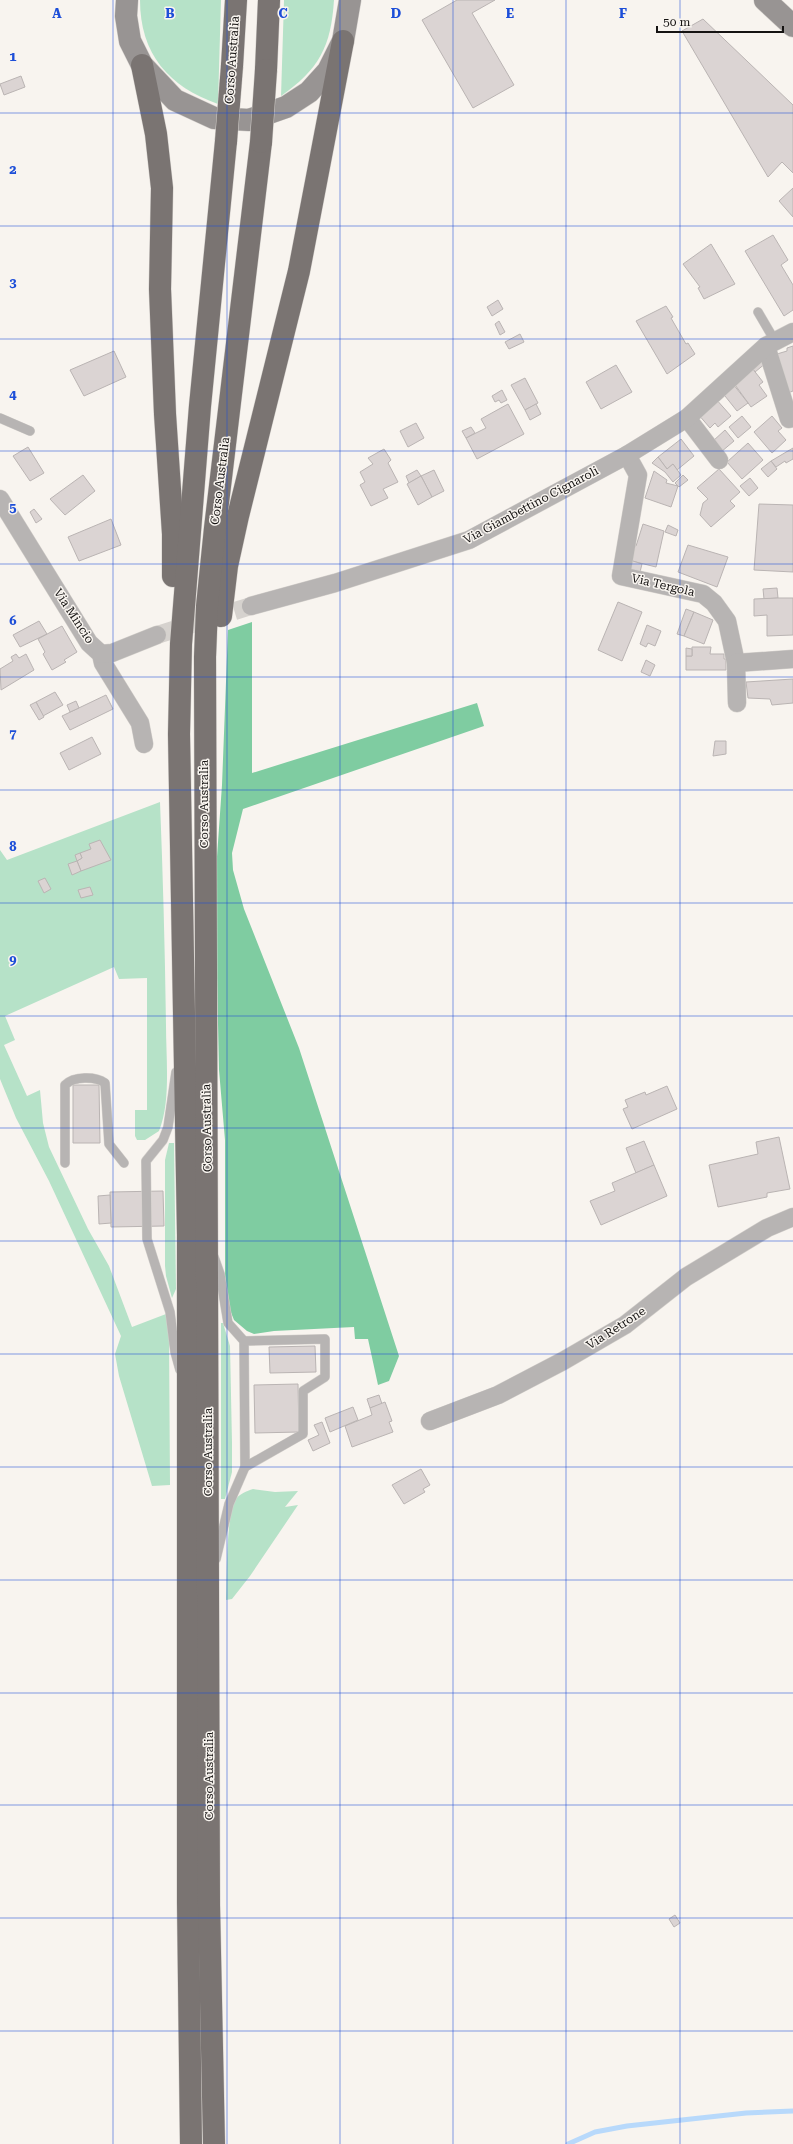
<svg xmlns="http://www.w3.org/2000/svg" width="793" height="2144" viewBox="0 0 793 2144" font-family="'Roboto Serif',serif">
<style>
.green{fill:#b6e2c8}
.forest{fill:#7fcca1}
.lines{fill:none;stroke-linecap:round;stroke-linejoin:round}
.stream{stroke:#b8d9fb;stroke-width:5}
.building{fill:#dbd4d3;stroke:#bab4b3}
.minor-tunnel{stroke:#d6d2ce;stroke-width:18;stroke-dasharray:18 9;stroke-linecap:butt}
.service-casing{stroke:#d4d0cc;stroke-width:10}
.minor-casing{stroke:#d4d0cc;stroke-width:19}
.secondary-casing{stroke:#d4d0cc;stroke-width:23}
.trunk-casing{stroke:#d4d0cc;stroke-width:23}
.service{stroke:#b7b4b3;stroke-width:9}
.minor{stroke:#b7b4b3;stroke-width:18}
.secondary{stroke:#989493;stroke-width:22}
.trunk{stroke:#7a7472;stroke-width:22}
.trunk-bridge-casing{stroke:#d4d0cc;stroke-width:23;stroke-linecap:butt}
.trunk-bridge{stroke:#7a7472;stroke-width:22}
.grid{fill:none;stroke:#1d4ed8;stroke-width:1;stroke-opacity:0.55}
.labels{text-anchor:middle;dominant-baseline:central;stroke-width:3;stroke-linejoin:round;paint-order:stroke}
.street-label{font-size:12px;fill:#151312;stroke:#f8f4ef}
.grid-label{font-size:13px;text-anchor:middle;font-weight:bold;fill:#1d4ed8;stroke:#f8f4ef;stroke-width:3;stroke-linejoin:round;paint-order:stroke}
</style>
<rect width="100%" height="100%" fill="#f8f4ef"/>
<g class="green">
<path d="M140,0h81l-3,104c-49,-17 -78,-50 -78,-104z"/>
<path d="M284,0h50c-3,47 -15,69 -53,96z"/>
<path d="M160,802c3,75 5,149 6,224 0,32 5,76 -7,105l-14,9h-8l-2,-4v-26h12v-132l-28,1 -5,-12 -109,49 10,24 -11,5 23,51 13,-6 3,33 6,24 39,82 21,37 23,61 34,-13 3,22 1,149 -18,1 -33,-110 -4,-22 6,-18 -72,-155 -33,-63 -16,-39v-229l7,10z"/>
<path d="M169,1143h5l2,146 -4,9 -6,-22 -1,-10v-106z"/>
<path d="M221,1323h2l7,23 2,97v29l-7,27h-4z"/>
<path d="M253,1489l22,3 23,-1 -13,16 13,-2 -48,71 -18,23 -6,1c1,-21 0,-83 9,-100 4,-6 12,-9 18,-11z"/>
</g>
<path class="forest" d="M252,622v151l225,-70 7,23 -241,83 -11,44 1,17 11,39 55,139 100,308 -10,25 -11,4 -10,-46h-13l-1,-12 -80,4 -20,3 -7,-3 -13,-11 -4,-10 -5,-31v-139l-6,-70 -4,-185 7,-100 6,-155z"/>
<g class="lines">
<path class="stream" d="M568,2144l27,-12 32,-6 119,-13 47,-2"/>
</g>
<g class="building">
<path d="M457,0h38l-23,13 42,72 -41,23 -51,-88z"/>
<path d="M703,19l90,86v68l-11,-11 -14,15 -86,-146z"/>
<path d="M21,76l4,11 -21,8 -4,-11z"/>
<path d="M793,188v29l-14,-16z"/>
<path d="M773,235l15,25 -7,5 12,20v25l-9,6 -39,-65z"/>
<path d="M711,244l24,40 -31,15 -6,-11 2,-1 -17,-23z"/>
<path d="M498,300l5,9 -11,7 -5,-9z"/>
<path d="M666,306l7,11 -2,1 15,26 2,-1 7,11 -28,20 -31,-53z"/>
<path d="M499,321l6,11 -5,3 -5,-11z"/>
<path d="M520,334l4,8 -15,7 -4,-7z"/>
<path d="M793,346v45l-5,2 -11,-39 10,-3v-3z"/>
<path d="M114,351l12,26 -42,19 -14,-26z"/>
<path d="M762,358l4,5 -11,9 -3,-4z"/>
<path d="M616,365l16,27 -31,17 -15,-27z"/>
<path d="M752,368l11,14 -4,3 8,11 -16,11 -18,-25z"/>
<path d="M525,378l13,25 -13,7 -14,-25z"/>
<path d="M733,384l15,19 -11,8 -16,-20z"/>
<path d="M502,390l5,10 -6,3 -2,-3 -4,2 -3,-6z"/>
<path d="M715,398l16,18 -13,11 -3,-4 -5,5 -12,-14z"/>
<path d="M508,404l16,30 -47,25 -11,-21 20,-10 -5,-9z"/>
<path d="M536,404l5,10 -11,6 -5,-10z"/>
<path d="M742,416l9,11 -13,11 -9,-11z"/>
<path d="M772,416l10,12 -4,3 8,9 -14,13 -18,-21z"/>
<path d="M416,423l8,15 -16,9 -8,-16z"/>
<path d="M471,427l4,6 -9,5 -4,-7z"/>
<path d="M725,430l9,11 -13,11 -8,-11z"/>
<path d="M681,439l13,17 -17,14 -4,-6 -6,5 -9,-12z"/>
<path d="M748,443l15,17 -21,19 -15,-17z"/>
<path d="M28,447l16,26 -14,8 -17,-25z"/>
<path d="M793,448v11l-7,4 -1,-2 -9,6 -5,-6z"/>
<path d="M384,449l7,11 -3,3 10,19 -15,7 5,9 -17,8 -11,-21 5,-3 -5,-10 13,-8 -5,-6z"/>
<path d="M658,457l9,12 6,-5 8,11 -8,7 -8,-10 -13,-9z"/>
<path d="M771,461l6,8 -9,8 -7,-8z"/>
<path d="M719,469l21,23 -10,9 5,5 -24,21 -11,-12 3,-12 5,-4 -11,-11z"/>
<path d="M417,470l4,6 -12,7 -3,-7z"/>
<path d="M434,470l10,21 -12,6 -11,-21z"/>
<path d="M654,471l13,9 -1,3 12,3 -7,21 -26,-9z"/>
<path d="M83,475l12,16 -30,24 -15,-16z"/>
<path d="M683,475l5,5 -9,7 -4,-4z"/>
<path d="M421,476l11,21 -14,8 -11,-21z"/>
<path d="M750,478l8,10 -9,8 -9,-10z"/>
<path d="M759,504l34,1v67l-39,-2z"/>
<path d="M34,509l8,10 -6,4 -6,-11z"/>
<path d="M111,519l10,26 -42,16 -11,-24z"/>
<path d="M643,524l21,7 -8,36 -28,-7 4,-15 4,1z"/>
<path d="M668,525l10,5 -2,6 -11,-4z"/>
<path d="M688,545l40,12 -11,30 -39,-15z"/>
<path d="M630,560l12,4 -2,8 -13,-3z"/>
<path d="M777,588l1,10 -14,1 -1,-10z"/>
<path d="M778,598h15v37l-26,1v-21l-13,1v-17z"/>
<path d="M618,602l24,10 -20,49 -24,-11z"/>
<path d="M686,609l8,3 -10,24 -7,-2z"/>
<path d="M694,612l19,8 -9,24 -20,-8z"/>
<path d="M39,621l8,13 -27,13 -7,-12z"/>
<path d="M647,625l14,6 -6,15 -7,-3 -2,4 -6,-3z"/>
<path d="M62,626l15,26 -13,8 2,2 -14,8 -9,-16 2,-2 -7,-13z"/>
<path d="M692,647h19l-1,7h14v5h2v11h-40v-14h6z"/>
<path d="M686,648l6,1v7h-6z"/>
<path d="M16,654l3,4 7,-4 8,16 -33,20 -1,-21 13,-8 -2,-4z"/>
<path d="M646,660l9,5 -5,11 -9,-4z"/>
<path d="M793,679v24l-21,2 -2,-6 -22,-1 -2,-16z"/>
<path d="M55,692l8,13 -20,11 -7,-14z"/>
<path d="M106,695l7,14 -43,21 -8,-14z"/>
<path d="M76,701l3,7 -9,4 -3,-7z"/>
<path d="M36,702l8,15 -5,3 -9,-15z"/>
<path d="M92,737l9,17 -32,16 -9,-17z"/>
<path d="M715,741h11v13l-13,2z"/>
<path d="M100,840l11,20 -30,11 -4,-10 5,-3 -2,-5 11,-4 -2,-5z"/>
<path d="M80,853l2,5 -5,3 -2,-6z"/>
<path d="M77,861l4,10 -9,4 -4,-11z"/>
<path d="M45,878l6,11 -7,4 -6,-12z"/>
<path d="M90,887l3,8 -12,3 -3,-8z"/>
<path d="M73,1085h26l1,58h-27z"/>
<path d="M667,1086l10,23 -45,20 -9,-20 5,-2 -3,-7 20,-8 1,3z"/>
<path d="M779,1137l11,52 -23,4v4l-49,10 -9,-42 49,-11 -2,-12z"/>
<path d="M644,1141l10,24 -18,8 -10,-25z"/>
<path d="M654,1165l13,31 -66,29 -11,-24 25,-10 -3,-8z"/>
<path d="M163,1191l1,35 -53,1 -1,-35z"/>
<path d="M110,1195l1,28 -12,1 -1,-28z"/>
<path d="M315,1346l1,26 -46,1 -1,-26z"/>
<path d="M298,1384l1,48 -44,1 -1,-48z"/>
<path d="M379,1395l3,9 -12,4 -3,-9z"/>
<path d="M385,1402l7,19 -3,1 4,10 -41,15 -7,-21 27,-11 -2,-7z"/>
<path d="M353,1407l5,13 -28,12 -5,-14z"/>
<path d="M322,1422l8,21 -17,8 -5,-11 11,-5 -5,-10z"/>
<path d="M421,1469l9,16 -7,4 2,3 -21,12 -12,-19z"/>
<path d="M675,1915l5,8 -6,4 -5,-8z"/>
</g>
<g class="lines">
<path class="minor-tunnel" d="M157,635l94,-29"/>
<defs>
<g id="service">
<path d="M758,312l17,29"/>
<path d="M0,418l30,13"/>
<path d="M176,1072l-8,55 -5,13 -17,21 1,78 23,73 5,40 5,18"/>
<path d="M65,1163v-78c9,-9 30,-9 40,-2l4,61 15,19"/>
<path d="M214,1257l6,17 8,49 16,18 1,126 -16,37 -13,55"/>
<path d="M244,1341l81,-2v38l-22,14v43l-58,33"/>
</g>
<g id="minor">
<path d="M766,346l23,73"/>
<path d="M687,418l32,42"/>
<path d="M627,455l11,20 -17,101 82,18 11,9 13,18 9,42 1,40"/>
<path d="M0,499l89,144 12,11 2,9 37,60 4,21"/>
<path d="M251,606l84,-23 134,-43 158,-85 60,-37 79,-72 27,-14"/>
<path d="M101,654l11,-1 45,-18"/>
<path d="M736,663l57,-4"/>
<path d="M430,1421l68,-26 65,-34 62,-36 61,-48 81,-49 26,-11"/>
</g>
<g id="secondary">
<path d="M127,0l-1,16 4,25 12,24 33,35 39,18 35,2 37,-13 23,-15 19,-21 15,-30 7,-41"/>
<path d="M765,0l28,26"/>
</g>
<g id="trunk">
<path d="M142,65l14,69 6,54 -2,101 5,125 8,120v42"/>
<path d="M232,66l4,-66"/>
<path d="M266,70l3,-70"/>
<path d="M221,616l6,-50 11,-50 61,-245 44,-230"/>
<path d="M191,2144l-3,-242v-667l-9,-501 2,-90 19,-238 26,-265"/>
<path d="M214,2144l-5,-239 -4,-1248 2,-51 8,-78 46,-386"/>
</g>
</defs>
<use href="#service" class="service-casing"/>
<use href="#minor" class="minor-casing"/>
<use href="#secondary" class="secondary-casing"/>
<use href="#trunk" class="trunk-casing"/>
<use href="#service" class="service"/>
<use href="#minor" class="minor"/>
<use href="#secondary" class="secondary"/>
<use href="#trunk" class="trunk"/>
<defs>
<g id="trunk-bridge">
<path d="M226,141l6,-75"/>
<path d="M261,142l5,-72"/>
</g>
</defs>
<use href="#trunk-bridge" class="trunk-bridge-casing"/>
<use href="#trunk-bridge" class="trunk-bridge"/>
</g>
<path class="grid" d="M113,0v2144M227,0v2144M340,0v2144M453,0v2144M566,0v2144M680,0v2144M0,113h793M0,226h793M0,339h793M0,451h793M0,564h793M0,677h793M0,790h793M0,903h793M0,1016h793M0,1128h793M0,1241h793M0,1354h793M0,1467h793M0,1580h793M0,1693h793M0,1805h793M0,1918h793M0,2031h793"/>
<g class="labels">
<g class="street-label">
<text transform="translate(232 60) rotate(-86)">Corso Australia</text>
<text transform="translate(220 481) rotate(-83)">Corso Australia</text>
<text transform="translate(531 505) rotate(-28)">Via Giambettino Cignaroli</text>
<text transform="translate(663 585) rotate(13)">Via Tergola</text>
<text transform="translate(74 616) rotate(57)">Via Mincio</text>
<text transform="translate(204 804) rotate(-90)">Corso Australia</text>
<text transform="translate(207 1128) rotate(-91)">Corso Australia</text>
<text transform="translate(616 1328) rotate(-33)">Via Retrone</text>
<text transform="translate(208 1452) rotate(-90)">Corso Australia</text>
<text transform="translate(209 1776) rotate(-90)">Corso Australia</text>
</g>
</g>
<g class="grid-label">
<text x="57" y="18">A</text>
<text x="170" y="18">B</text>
<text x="283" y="18">C</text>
<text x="396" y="18">D</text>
<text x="510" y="18">E</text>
<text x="623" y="18">F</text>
<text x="13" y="61">1</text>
<text x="13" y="174">2</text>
<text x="13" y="287">3</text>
<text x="13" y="399">4</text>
<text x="13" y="512">5</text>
<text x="13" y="625">6</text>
<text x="13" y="738">7</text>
<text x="13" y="851">8</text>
<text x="13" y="964">9</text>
</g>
<path d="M657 26v6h126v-6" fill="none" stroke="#151312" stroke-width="2"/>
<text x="663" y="26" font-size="12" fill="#151312" stroke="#f8f4ef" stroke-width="3" paint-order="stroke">50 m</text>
</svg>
